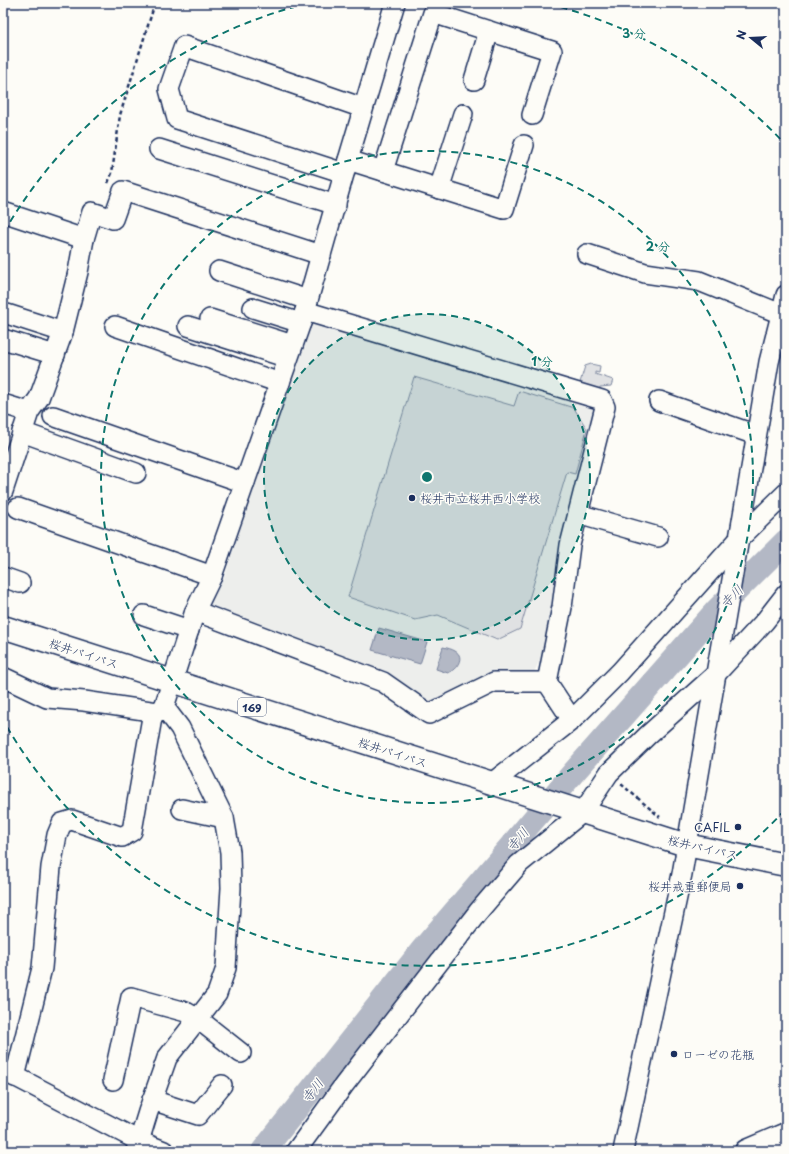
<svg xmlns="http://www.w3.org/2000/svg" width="789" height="1154" viewBox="0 0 789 1154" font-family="'Playpen Sans','Klee One',sans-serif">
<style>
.built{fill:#edeeec}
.green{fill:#e0e1e3;stroke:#7e88a0}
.water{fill:#b3b8c5;stroke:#76819c}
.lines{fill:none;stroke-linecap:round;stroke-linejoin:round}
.river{stroke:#b3b8c5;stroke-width:24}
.minor-casing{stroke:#1b2f5e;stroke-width:22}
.major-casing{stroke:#1b2f5e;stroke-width:25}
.highway-casing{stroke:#1b2f5e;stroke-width:25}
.path{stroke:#1b2f5e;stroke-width:2.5;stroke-dasharray:4 3;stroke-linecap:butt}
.minor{stroke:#fdfcf7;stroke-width:19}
.major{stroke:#fdfcf7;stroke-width:22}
.highway{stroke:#fdfcf7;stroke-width:22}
.ring{fill:none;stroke:#0f766e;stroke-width:2;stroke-dasharray:7 5}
.poi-dot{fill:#1b2f5e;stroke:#fdfcf7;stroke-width:1.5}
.labels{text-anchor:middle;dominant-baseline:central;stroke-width:3;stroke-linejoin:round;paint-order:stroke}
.shield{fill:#fdfcf7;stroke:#5f6c8c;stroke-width:1}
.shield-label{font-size:11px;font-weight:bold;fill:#1b2f5e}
.poi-label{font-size:12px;fill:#1b2f5e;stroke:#fdfcf7;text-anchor:start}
.street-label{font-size:12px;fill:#1b2f5e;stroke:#fdfcf7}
.water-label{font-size:13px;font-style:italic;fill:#49587d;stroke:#fdfcf7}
.centre{fill:#0f766e;stroke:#fdfcf7;stroke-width:2}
.ring-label{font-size:12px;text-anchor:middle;font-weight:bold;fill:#0f766e;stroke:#fdfcf7;stroke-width:3;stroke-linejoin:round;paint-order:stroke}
</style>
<rect width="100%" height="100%" fill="#fdfcf7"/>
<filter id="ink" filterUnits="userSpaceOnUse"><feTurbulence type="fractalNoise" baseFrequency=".025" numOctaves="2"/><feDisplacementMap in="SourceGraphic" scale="8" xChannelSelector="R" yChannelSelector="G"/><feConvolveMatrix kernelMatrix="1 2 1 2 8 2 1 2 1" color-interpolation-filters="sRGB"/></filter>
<g filter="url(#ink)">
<path class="built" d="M309,318l283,86 4,9 -40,195 -16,52 -6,12 -42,4 -57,26 -12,-1 -211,-90 -3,-7 16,-28 38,-123z"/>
<g class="green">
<path d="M591,364l9,2 -1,7 -4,-1v2l18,6 -2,6 -11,1 -2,7 -19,-8 6,-20z"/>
<path d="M414,377l100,29 5,-15 55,17 13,21 -12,45 -8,-2 -47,157 -23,11 -59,-25 -23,5 -67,-23z"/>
</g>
<g class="water">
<path d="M379,628l48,14 -7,22 -48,-14z"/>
<path d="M443,647c4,1 9,2 12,4 11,6 1,19 -7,22l-12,-4z"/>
</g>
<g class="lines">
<path class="river" d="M263,1151l160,-202 151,-177 143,-162 69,-69"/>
<defs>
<g id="minor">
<path d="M474,80l15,-49"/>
<path d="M159,149l177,56"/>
<path d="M348,160l156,49 20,-64"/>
<path d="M383,171l50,-158 119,38 -20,64"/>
<path d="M344,173l-167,-54 -8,-30 15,-43 179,62"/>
<path d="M439,189l24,-75"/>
<path d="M3,212l81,27"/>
<path d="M587,254l58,19 54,8 82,33"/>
<path d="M219,271l89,29"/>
<path d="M253,308l48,15"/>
<path d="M7,314l56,18"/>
<path d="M210,319l83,26"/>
<path d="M115,326l165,57"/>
<path d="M188,326l100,32"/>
<path d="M3,339l52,16"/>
<path d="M659,401l97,34"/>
<path d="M3,404l26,8"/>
<path d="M53,416l192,67"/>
<path d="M22,432l114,41"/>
<path d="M3,491l26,-79 10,-14 24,-66 15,-60 6,-33 8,-27 21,7 10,-28 198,64"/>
<path d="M18,508l194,68"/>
<path d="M578,514l80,23"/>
<path d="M3,577l17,6"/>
<path d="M195,611l188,71 46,32 65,-32h53l15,-75 8,-62 35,-138 -3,-7 -297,-89"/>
<path d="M144,615l45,15"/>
<path d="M3,677l44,21 37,3 73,11 6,-4"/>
<path d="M547,682l25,38 48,-48 119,-133 47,-46"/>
<path d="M492,783l80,-63"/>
<path d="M182,809l42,9"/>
<path d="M3,1070l136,71 25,10"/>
<path d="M15,1077l27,-109 9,-101 6,-32 5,-12 10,-3 50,17 10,-6 21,-119"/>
<path d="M113,1080l18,-83 55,15 12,7 43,34"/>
<path d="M152,1100l46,15 24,-30"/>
<path d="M136,1151l12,-39 19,-54 50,-64 9,-26 5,-80 -1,-36 -6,-34 -44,-90 -16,-21 31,-96 17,-35 93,-265 43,-151 47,-157"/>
<path d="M296,1151l48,-66 134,-173 41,-48 64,-52 26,-39 39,-38 67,-60 50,-54 21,-27"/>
<path d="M623,1151l59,-277 87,-512 17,-67"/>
</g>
<path id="major" d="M746,1151l40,-17"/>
<path id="highway" d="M3,627l683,218 100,20"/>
</defs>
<use href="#minor" class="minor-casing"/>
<use href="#major" class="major-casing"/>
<use href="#highway" class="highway-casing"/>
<g class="path">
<path d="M108,183l4,-10 8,-58 35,-112"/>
<path d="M621,784l39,33"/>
</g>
<use href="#minor" class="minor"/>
<use href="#major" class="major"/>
<use href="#highway" class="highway"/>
</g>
</g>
<circle cx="427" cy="477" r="163" fill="#0f766e" fill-opacity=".12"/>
<g class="ring">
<circle cx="427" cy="477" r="163"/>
<circle cx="427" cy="477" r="326"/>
<path d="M785 810A489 489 0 0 1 4 722M4 232A489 489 0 0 1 305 4M549 4A489 489 0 0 1 785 144"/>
</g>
<g class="poi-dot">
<circle cx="412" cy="498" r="4"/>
<circle cx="738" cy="827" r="4"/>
<circle cx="740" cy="886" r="4"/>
<circle cx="674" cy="1054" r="4"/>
</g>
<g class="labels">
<rect class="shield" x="238" y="698" width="28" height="18" rx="3"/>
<g class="shield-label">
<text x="252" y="707">169</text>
</g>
<g class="poi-label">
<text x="420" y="498">桜井市立桜井西小学校</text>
<text x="730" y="827" text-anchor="end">CAFIL</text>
<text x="732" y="886" text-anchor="end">桜井戒重郵便局</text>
<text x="682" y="1054">ローゼの花瓶</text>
</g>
<g class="street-label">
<text transform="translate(84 653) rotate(18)">桜井バイパス</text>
<text transform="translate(393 752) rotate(18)">桜井バイパス</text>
<text transform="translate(703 847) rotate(13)">桜井バイパス</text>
</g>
<g class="water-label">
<text transform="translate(731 596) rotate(-45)">寺川</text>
<text transform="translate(517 839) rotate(-50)">寺川</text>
<text transform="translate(312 1090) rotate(-52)">寺川</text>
</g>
</g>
<circle cx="427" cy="477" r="6" class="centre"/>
<g class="ring-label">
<text x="634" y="38">3 分</text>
<text x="658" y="251">2 分</text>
<text x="542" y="366">1 分</text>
</g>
<rect width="789" height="1154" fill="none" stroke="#fdfcf7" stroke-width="16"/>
<rect x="8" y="8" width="773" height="1138" fill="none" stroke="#1b2f5e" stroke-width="1.5" filter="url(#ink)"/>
<g transform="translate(751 38) rotate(288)" stroke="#fdfcf7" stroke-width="3" paint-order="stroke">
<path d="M0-3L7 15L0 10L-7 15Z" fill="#1b2f5e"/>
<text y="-6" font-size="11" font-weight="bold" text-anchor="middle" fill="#1b2f5e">N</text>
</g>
</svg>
